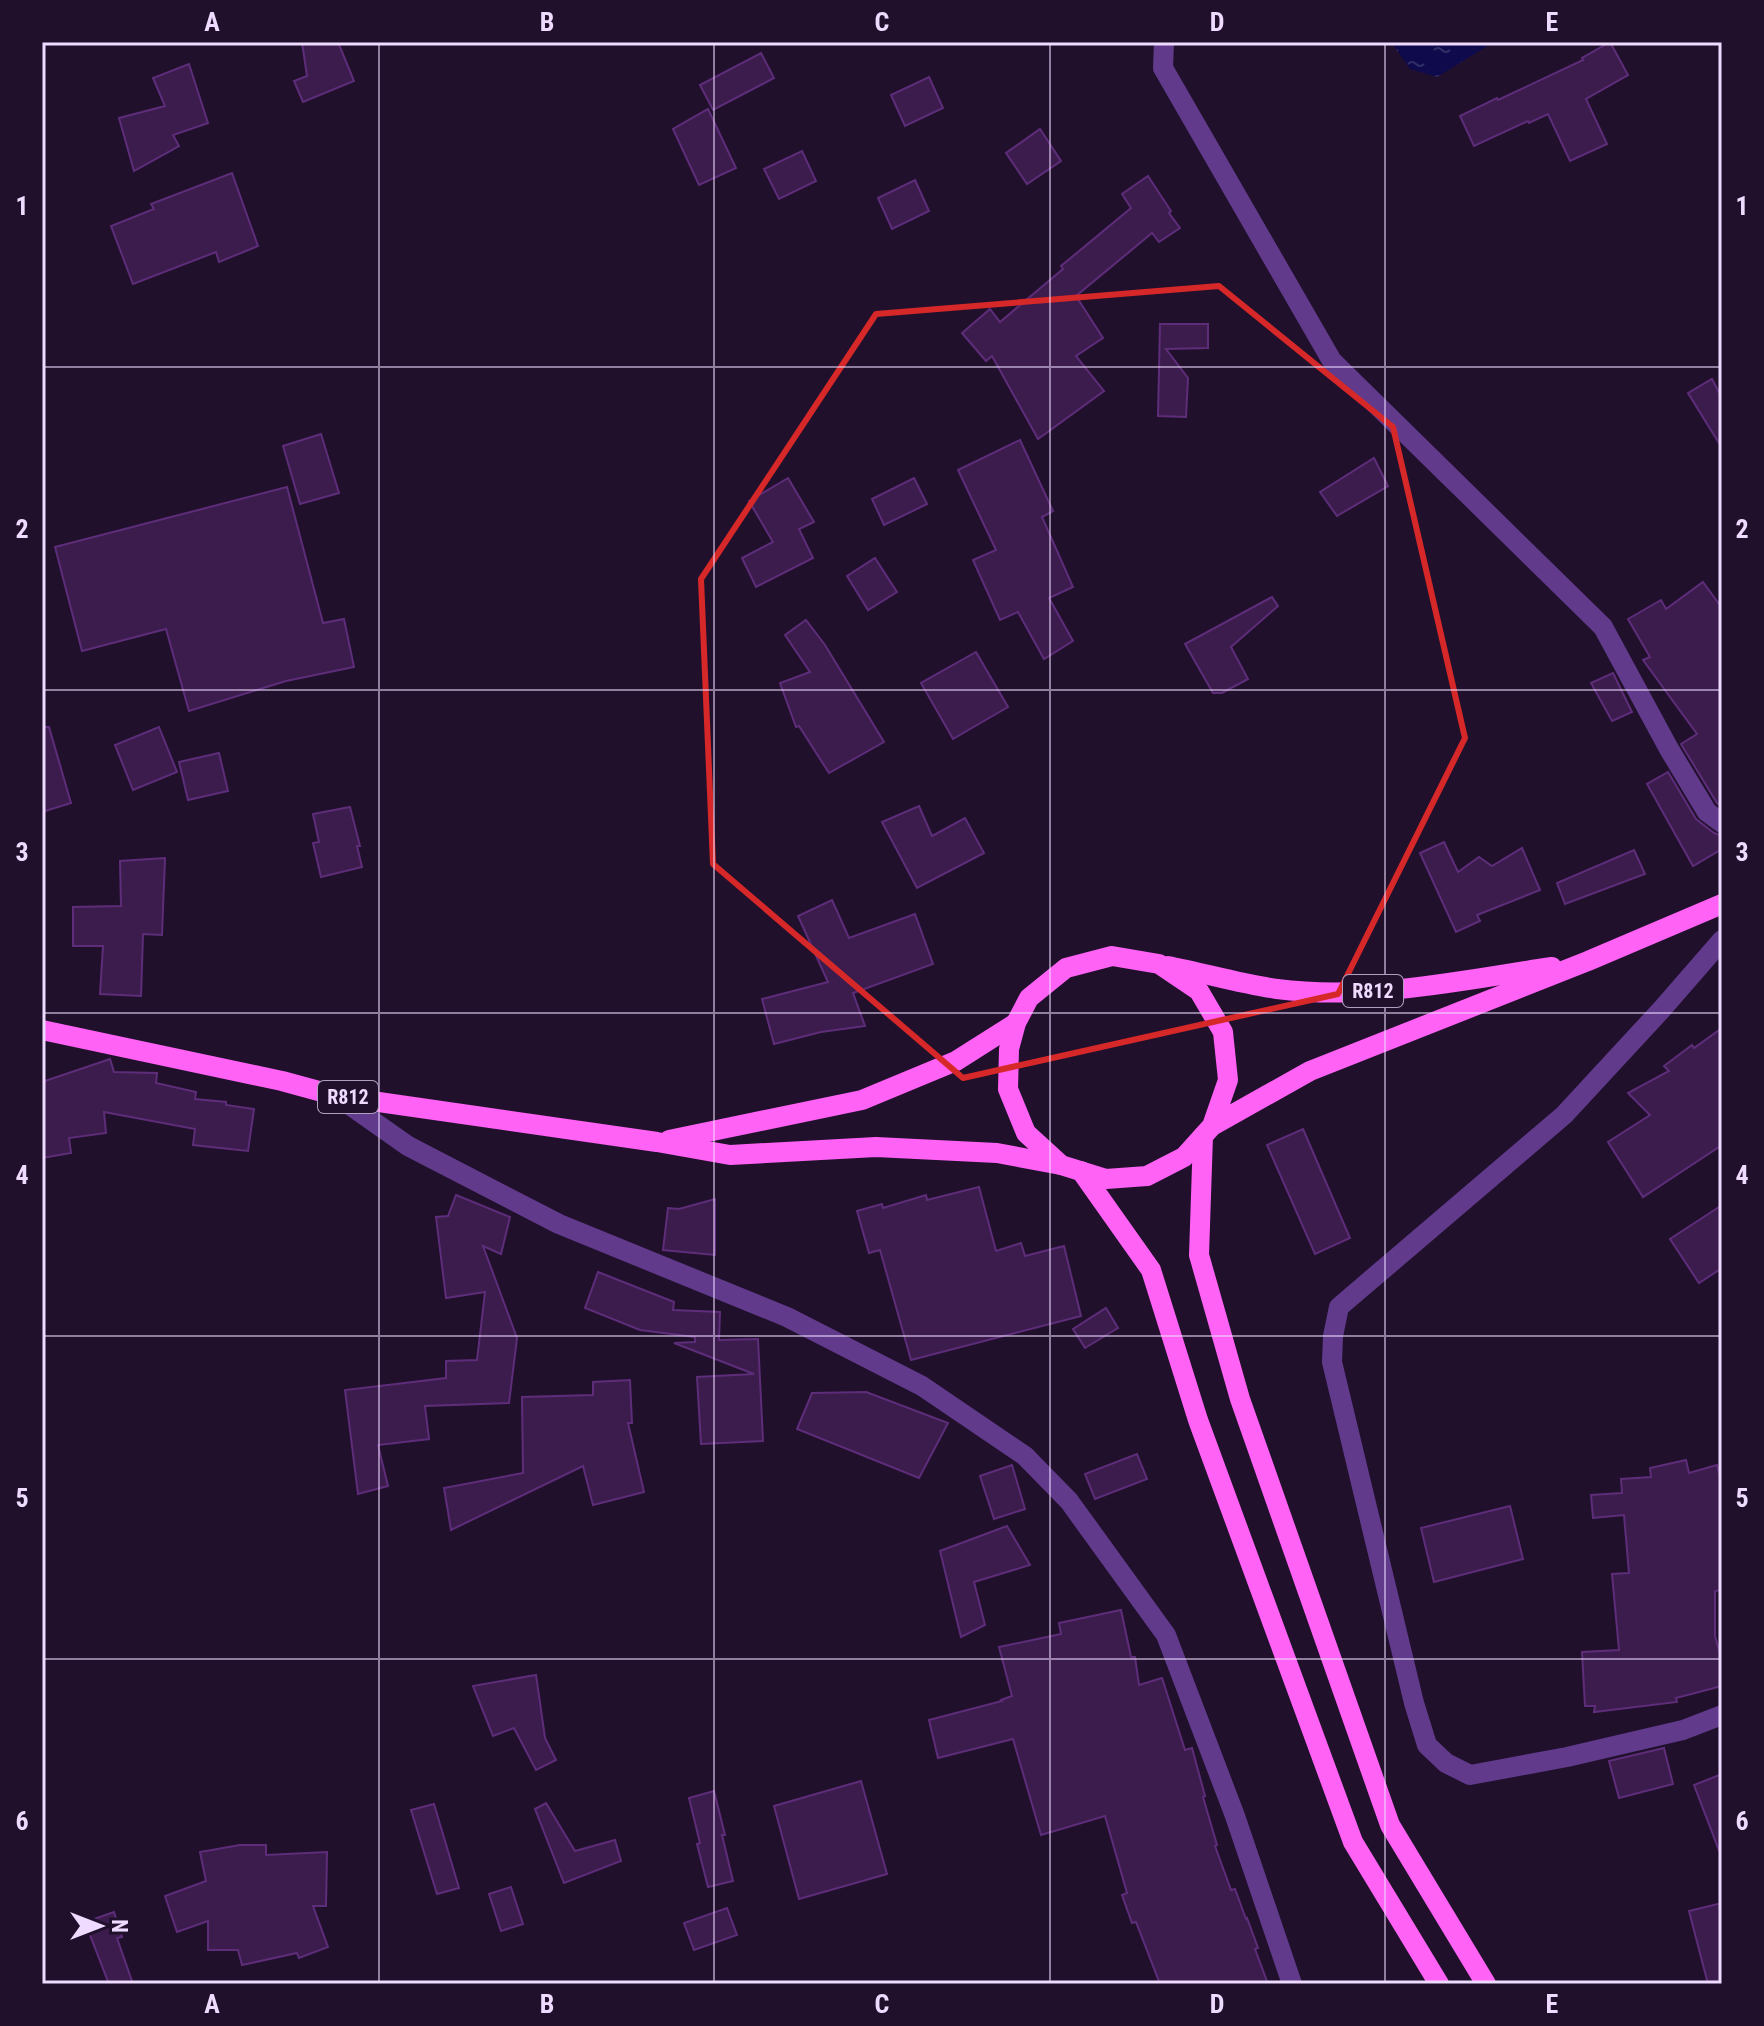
<svg xmlns="http://www.w3.org/2000/svg" width="1764" height="2026" viewBox="0 0 1764 2026" font-family="'Roboto Condensed',sans-serif">
<style>
.water{fill:url(#water-ripples)}
.building{fill:#3b1c4d;stroke:#5e2d7a;stroke-width:2}
.lines{fill:none;stroke-linecap:round;stroke-linejoin:round}
.minor{stroke:#613a8c;stroke-width:20}
.major{stroke:#ff62f5;stroke-width:20}
.marked{fill:none;stroke:#d62828;stroke-width:6;stroke-linejoin:round}
.grid{fill:none;stroke:#efdbff;stroke-width:2;stroke-opacity:0.55}
.labels{text-anchor:middle;dominant-baseline:central;stroke-width:8;stroke-linejoin:round;paint-order:stroke}
.shield{fill:#21102c;stroke:#b19ec0;stroke-width:2}
.shield-label{font-size:20px;font-weight:bold;fill:#efdbff}
.neatline{fill:none;stroke:#efdbff;stroke-width:3}
.grid-label{font-size:26px;text-anchor:middle;font-weight:bold;fill:#efdbff}
</style>
<defs>
<pattern id="water-ripples" width="26" height="14" patternUnits="userSpaceOnUse" patternTransform="scale(2)"><rect width="26" height="14" fill="#0e0a4b"/><path d="M2 4q2-2 4 0t4 0M15 11q2-2 4 0t4 0" fill="none" stroke="#312d66"/></pattern>
</defs>
<rect width="100%" height="100%" fill="#21102c"/>
<path class="water" d="M1391,42h103l-57,35 -27,-8z"/>
<g class="building">
<path d="M302,42h36l16,39 -51,21 -9,-21 13,-5z"/>
<path d="M1610,42l18,33 -42,24 21,45 -37,17 -22,-47 -19,9 -1,-2 -54,25 -14,-30 37,-18 1,2 85,-40 -1,-2z"/>
<path d="M761,53l13,25 -61,32 -13,-25z"/>
<path d="M189,64l19,59 -35,12 6,11 -45,25 -15,-53 46,-12 -12,-28z"/>
<path d="M929,77l14,31 -38,18 -14,-31z"/>
<path d="M708,109l28,59 -37,17 -26,-56z"/>
<path d="M1040,129l21,32 -34,23 -21,-31z"/>
<path d="M802,151l14,30 -37,18 -15,-30z"/>
<path d="M232,173l26,73 -39,16 -3,-10 -83,32 -22,-58 43,-17 -3,-5z"/>
<path d="M1148,176l23,35 -2,2 11,15 -21,14 -7,-9 -76,63 27,42 -27,18 28,35 -66,48 -46,-83 -6,5 -24,-28 28,-24 10,13 63,-53 -2,-3 70,-58 -9,-14z"/>
<path d="M915,180l14,31 -37,18 -14,-31z"/>
<path d="M1160,324h48v24l-42,1 22,29 -2,39 -28,-1z"/>
<path d="M1712,379l10,19v50l-34,-55z"/>
<path d="M321,434l18,59 -39,11 -17,-58z"/>
<path d="M1020,440l33,71 -11,6 31,70 -24,11 24,43 -29,18 -26,-47 -18,8 -27,-60 23,-10 -38,-80z"/>
<path d="M1374,458l14,28 -51,30 -17,-24z"/>
<path d="M788,478l26,44 -15,7 14,29 -57,29 -14,-29 31,-16 -24,-41z"/>
<path d="M914,478l13,26 -43,21 -12,-26z"/>
<path d="M287,487l36,136 21,-4 10,48 -68,14 -97,30 -23,-82 -84,22 -27,-104z"/>
<path d="M875,558l22,34 -29,18 -21,-34z"/>
<path d="M1703,582l19,26v199l-5,-4 -36,-59 16,-10 -54,-74 7,-3 -22,-38 33,-19 5,9z"/>
<path d="M1272,597l6,9 -47,41 17,32 -26,14h-9l-28,-49z"/>
<path d="M806,620l19,25 59,97 -55,31 -30,-47 -3,1 -16,-44 30,-11 -25,-37z"/>
<path d="M976,652l32,55 -55,32 -32,-56z"/>
<path d="M1613,673l19,39 -20,9 -21,-38z"/>
<path d="M42,727h7l22,76 -29,9z"/>
<path d="M159,727l18,45 -44,18 -18,-45z"/>
<path d="M219,753l9,38 -40,9 -9,-38z"/>
<path d="M1668,772l28,47 18,14 8,3v13l-29,17 -46,-82z"/>
<path d="M919,806l13,30 33,-18 19,35 -67,35 -35,-66z"/>
<path d="M350,807l10,39h-3l5,21 -41,10 -8,-34 6,-1 -6,-28z"/>
<path d="M1444,842l14,30 21,-15 13,9 30,-18 18,42 -63,25 3,6 -24,11 -36,-79z"/>
<path d="M1634,850l11,24 -80,30 -8,-21z"/>
<path d="M165,858l-3,77 -19,-1 -2,62 -41,-2 3,-48h-30v-39l48,-1 -1,-45z"/>
<path d="M832,900l17,38 66,-24 18,50 -80,29 12,33 -44,6 -47,12 -12,-45 66,-17 -30,-66z"/>
<path d="M1722,1028v117l-79,52 -35,-55 42,-27 -22,-22 41,-22 -5,-5 28,-21 2,3z"/>
<path d="M110,1059l4,13 43,1 -1,10 40,9 -1,7 31,3v3l28,4 -6,42 -55,-6 2,-16 -91,-17 2,21 -37,5 2,15 -29,5v-76z"/>
<path d="M1303,1129l47,109 -35,16 -48,-109z"/>
<path d="M979,1187l17,64 25,-8 4,13 39,-10 17,70 -170,44 -31,-110 -11,3 -12,-42 25,-7 1,4 43,-13 1,5z"/>
<path d="M456,1195l54,22 -9,37 -18,-8 34,92 -8,65 -84,3 4,33 -51,6 10,41 -30,8 -13,-104 101,-12v-17l31,-1 8,-68 -39,6 -10,-81 12,-1z"/>
<path d="M715,1199v56l-52,-5 5,-42 11,1z"/>
<path d="M1722,1205v63l-23,15 -29,-44z"/>
<path d="M598,1272l76,30 -1,8 47,2 -1,28 39,-1 5,102 -62,3 -4,-67 57,-3 -80,-31 21,-1v-5l-55,-7 -55,-22z"/>
<path d="M1106,1308l12,20 -33,20 -12,-19z"/>
<path d="M630,1380l2,43h-4l16,69 -51,13 -10,-39 -132,64 -7,-42 79,-15 -1,-76 71,-2v-13z"/>
<path d="M866,1392l82,31 -29,55 -122,-49 15,-36z"/>
<path d="M1137,1454l10,25 -52,20 -10,-25z"/>
<path d="M1686,1460l3,13 28,-8 5,19v106l-7,1v45l7,25v25l-46,12 1,4 -83,10 1,-6h-10l-3,-54 37,-2 -7,-76 17,-1 -5,-58 -31,3 -2,-23 31,-2 -1,-14 30,-2 -1,-9z"/>
<path d="M1012,1465l13,44 -31,10 -14,-43z"/>
<path d="M1510,1506l13,53 -89,23 -13,-54z"/>
<path d="M1007,1526l23,39 -56,17 11,43 -24,12 -21,-86z"/>
<path d="M1121,1610l10,47h4l4,28 23,-7 23,72 7,-2 13,48 -2,1 14,48 -2,1 16,44 4,-1 11,30 1,-1 11,30 -3,1 13,35h-108l-24,-62 -4,1 -10,-28 5,-2 -22,-77 -64,19 -28,-96 -75,19 -9,-38 73,-19 -1,-1 11,-4 -13,-49 62,-13 -2,-11z"/>
<path d="M536,1675l9,63 11,22 -20,10 -22,-42 -21,8 -20,-50z"/>
<path d="M1664,1748l9,36 -54,14 -10,-37z"/>
<path d="M1722,1774v79h-2l-26,-68z"/>
<path d="M861,1781l26,93 -88,25 -25,-93z"/>
<path d="M714,1791l11,44h-3l11,46 -25,6 -11,-43 3,-1 -11,-45z"/>
<path d="M546,1803l29,48 40,-11 6,21 -57,22 -29,-74z"/>
<path d="M434,1804l25,84 -22,6 -26,-84z"/>
<path d="M240,1845h26v10l61,-3 -1,54h-13l15,41 -29,11 -2,-5 -55,12 -4,-15h-30v-29l-31,11 -12,-36 41,-15 -6,-29z"/>
<path d="M511,1887l12,37 -22,7 -12,-37z"/>
<path d="M1722,1903v81h-14l-19,-73z"/>
<path d="M727,1908l10,27 -43,15 -10,-27z"/>
<path d="M114,1912l8,25 -5,1 16,46h-24l-24,-62z"/>
</g>
<g class="lines">
<g class="minor">
<path d="M1164,42l-1,26 169,293 271,266 66,122 38,63 15,11"/>
<path d="M1722,940l-60,69 -98,106 -225,192 -6,29 -1,26 82,341 13,42 19,18 24,12 97,-18 116,-27 39,-15"/>
<path d="M337,1096l71,50 151,78 228,93 135,69 103,70 44,45 97,134 69,181 57,168"/>
</g>
<g class="major">
<path d="M1168,966c36,7 73,18 109,23 92,12 185,-9 275,-22"/>
<path d="M42,1030l240,51 55,15 320,46 73,13 146,-8 121,6 64,12"/>
<path d="M1212,1126l16,-46 -5,-48 -24,-41 -40,-27 -47,-8 -46,12 -37,30 -13,25 -7,26 -1,40 18,44 35,32 45,14 41,-3 37,-19 28,-31 98,-55 278,-110 134,-57"/>
<path d="M1203,1136l-4,119 41,144 150,426 96,159"/>
<path d="M669,1140l193,-40 94,-39 60,-38"/>
<path d="M1081,1171l70,99 47,150 155,422 86,142"/>
</g>
</g>
<path class="marked" d="M1219,286l174,141 72,311 -127,256 -375,84 -250,-214 -12,-285 175,-265z"/>
<path class="grid" d="M379,42v1942M714,42v1942M1050,42v1942M1385,42v1942M42,367h1680M42,690h1680M42,1013h1680M42,1336h1680M42,1659h1680"/>
<g class="labels">
<g class="shield">
<rect x="1343" y="975" width="60" height="32" rx="6"/>
<rect x="318" y="1081" width="60" height="32" rx="6"/>
</g>
<g class="shield-label">
<text x="1373" y="991">R812</text>
<text x="348" y="1097">R812</text>
</g>
</g>
<rect width="1764" height="2026" fill="none" stroke="#21102c" stroke-width="88"/>
<g transform="translate(100 1926) rotate(90)" stroke="#21102c" stroke-width="6" paint-order="stroke">
<path d="M0-6L14 30L0 20L-14 30Z" fill="#efdbff"/>
<text y="-12" font-size="22" font-weight="bold" text-anchor="middle" fill="#efdbff">N</text>
</g>
<rect x="44" y="44" width="1676" height="1938" class="neatline"/>
<g class="grid-label">
<text x="212" y="31">A</text>
<text x="547" y="31">B</text>
<text x="882" y="31">C</text>
<text x="1217" y="31">D</text>
<text x="1552" y="31">E</text>
<text x="22" y="215">1</text>
<text x="1742" y="215">1</text>
<text x="22" y="538">2</text>
<text x="1742" y="538">2</text>
<text x="22" y="861">3</text>
<text x="1742" y="861">3</text>
<text x="22" y="1184">4</text>
<text x="1742" y="1184">4</text>
<text x="22" y="1507">5</text>
<text x="1742" y="1507">5</text>
<text x="22" y="1830">6</text>
<text x="1742" y="1830">6</text>
<text x="212" y="2013">A</text>
<text x="547" y="2013">B</text>
<text x="882" y="2013">C</text>
<text x="1217" y="2013">D</text>
<text x="1552" y="2013">E</text>
</g>
</svg>
